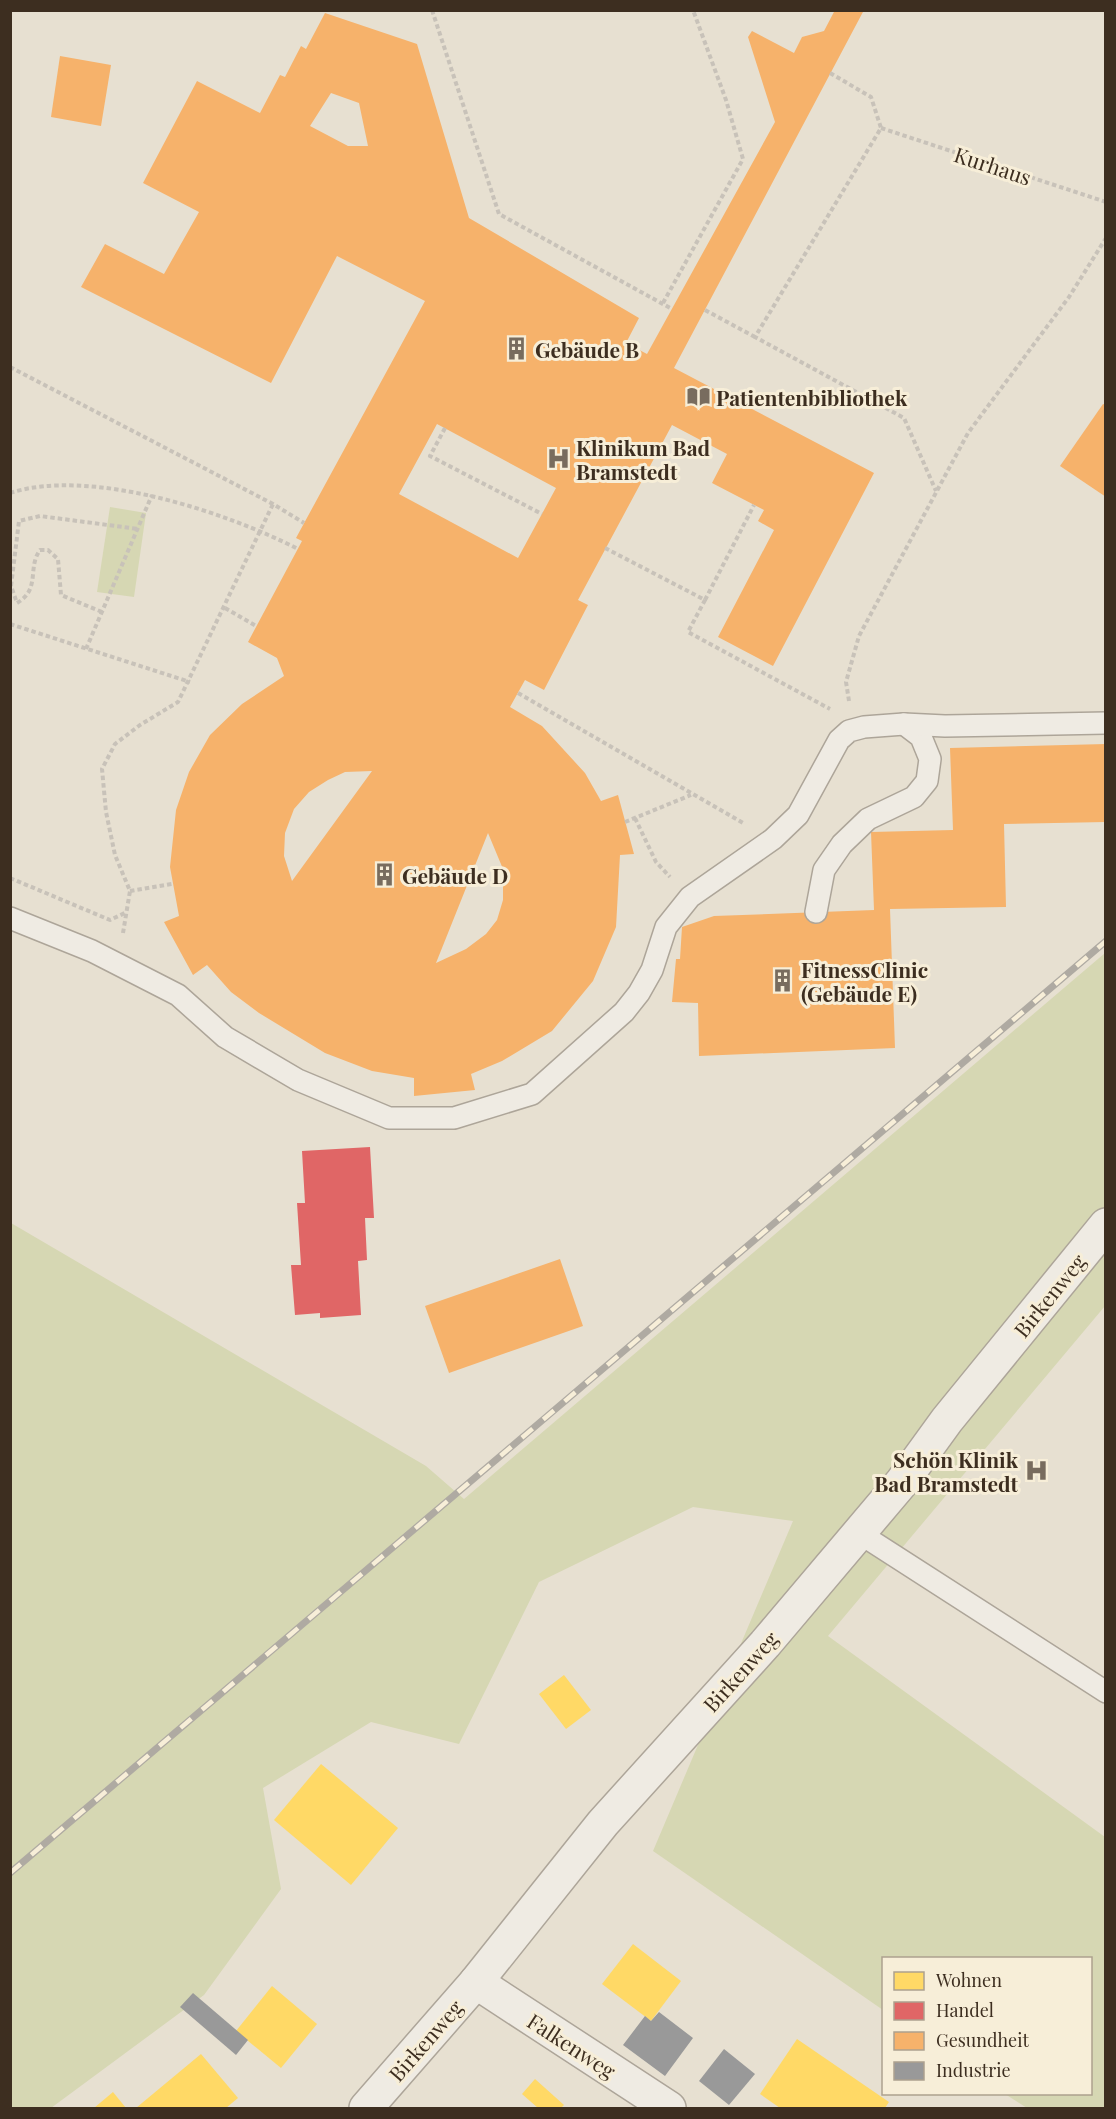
<svg xmlns="http://www.w3.org/2000/svg" width="1116" height="2119" viewBox="0 0 1116 2119" font-family="'Playfair Display',serif">
<style>
.green{fill:#d6d7b3}
.homes{fill:#ffd966}
.shops{fill:#e06666}
.health{fill:#f6b26b;fill-rule:evenodd}
.industry{fill:#999}
.lines{fill:none;stroke-linecap:round;stroke-linejoin:round}
.service-casing{stroke:#ada599;stroke-width:24}
.minor-casing{stroke:#ada599;stroke-width:36}
.path{stroke:#c8c2b9;stroke-width:4;stroke-dasharray:4.5 3;stroke-linecap:butt}
.service{stroke:#efebe3;stroke-width:21}
.minor{stroke:#efebe3;stroke-width:33}
.rail-casing{stroke:#afaaa2;stroke-width:7}
.rail{stroke:#f7eed8;stroke-width:4.5;stroke-dasharray:14;stroke-linecap:butt}
.labels{text-anchor:middle;dominant-baseline:central;stroke-width:6;stroke-linejoin:round;paint-order:stroke}
.street-label{font-size:21px;fill:#3d2e20;stroke:#f7eed8}
.poi-label{font-size:21px;font-weight:bold;fill:#3d2e20;stroke:#f7eed8;text-anchor:start}
</style>
<rect width="100%" height="100%" fill="#e7e0d1"/>
<g class="green">
<path d="M110,507l36,6 -12,84 -37,-5z"/>
<path d="M1105,953v353l-277,330 277,201v271h-78l-22,-14h85v-136h-206l-1,52 -230,-159 140,-330 -100,-14 -154,75 -80,162 -88,-22 -108,66 18,101 -77,106 -153,113h-40v-885l415,243 38,33z"/>
</g>
<g class="homes">
<path d="M564,1675l27,35 -25,19 -27,-35z"/>
<path d="M321,1764l77,64 -47,57 -77,-65z"/>
<path d="M633,1944l48,37 -30,40 -49,-37z"/>
<path d="M272,1986l45,38 -36,44 -45,-37z"/>
<path d="M797,2039l92,63 -4,6h-105l-20,-14z"/>
<path d="M201,2054l37,44 -12,10h-90z"/>
<path d="M535,2079l29,26 -3,3h-23l-16,-14z"/>
<path d="M113,2092l13,16h-32z"/>
</g>
<path class="shops" d="M370,1147l4,71h-9l2,42 -9,1 3,54 -41,3v-5l-25,2 -4,-50h10l-4,-62h8l-3,-52z"/>
<g class="health">
<path d="M835,10h29l-190,358 200,105 -101,193 -55,-29 56,-107 -16,-9 6,-11 -52,-27 15,-29 -55,-29 -94,175 10,5 -44,85 -19,-10 -15,27 32,19 43,47 16,28 17,-6 16,59 -14,1 -4,72 -23,54 -41,50 -50,30 -31,13 4,16 -61,6v-18l-42,-7 -47,-18 -66,-40 -28,-21 -24,-27 -14,10 -29,-53 15,-6 -9,-49 6,-57 13,-38 21,-37 32,-31 42,-28 -7,-18 -29,-16 54,-101 -6,-3 129,-237 -88,-45 -66,127 -190,-96 24,-43 59,30 35,-62 -56,-29 54,-102 63,32 20,-38 5,2 16,-31 5,3 19,-36 92,31 52,174 170,100 -13,25 21,11 128,-232 -27,-85 4,-6 42,22 8,-16 22,-6zM331,93l28,10 9,43h-20l-38,-20zM437,424l119,64 -38,70 -119,-64zM372,771l-80,110 -8,-25 1,-23 9,-24 15,-17 19,-12 17,-8zM488,833l15,36v31l-6,20 -11,14 -20,15 -30,14z"/>
<path d="M60,56l51,9 -10,61 -50,-9z"/>
<path d="M1103,404l3,1v92l-46,-31z"/>
<path d="M1106,744v78l-102,2 2,83 -116,2 5,139 -196,8 -1,-53 -26,-1 4,-43h4l2,-32 32,-11 160,-6 -3,-78 82,-2 -3,-82z"/>
<path d="M560,1259l23,67 -134,47 -24,-67z"/>
</g>
<g class="industry">
<path d="M193,1993l55,47 -12,15 -56,-48z"/>
<path d="M659,2012l34,26 -28,38 -42,-31 22,-29 6,5z"/>
<path d="M724,2049l31,25 -26,31 -30,-24z"/>
</g>
<g class="lines">
<defs>
<g id="service">
<path d="M816,912l8,-42 18,-26 26,-25 46,-22 13,-16 3,-22 -9,-22 -17,-13"/>
<path d="M10,918l82,33 86,44 47,42 73,43 91,38h65l78,-24 92,-82 15,-19 13,-23 14,-43 24,-30 83,-58 25,-24 41,-75 10,-9 15,-4 40,-3 41,2 161,-3"/>
<path d="M859,1533l247,159"/>
</g>
<g id="minor">
<path d="M476,1982l193,126"/>
<path d="M366,2108l110,-126 127,-159 162,-179 137,-162 45,-62 159,-195"/>
</g>
</defs>
<use href="#service" class="service-casing"/>
<use href="#minor" class="minor-casing"/>
<g class="path">
<path d="M432,10l67,204 173,95"/>
<path d="M830,73l41,24 10,31 -126,209 149,81 32,73"/>
<path d="M881,128l225,74"/>
<path d="M663,303l80,-144 -17,-59 -33,-90"/>
<path d="M705,310l50,27"/>
<path d="M10,367l263,137 31,19"/>
<path d="M445,428l-15,28 112,58"/>
<path d="M10,493c80,-26 216,19 288,56"/>
<path d="M605,548l100,52 -17,32 142,77"/>
<path d="M705,600l49,-95"/>
<path d="M225,608l31,18"/>
<path d="M102,612l-41,-17 -3,-36 -10,-9h-8c-13,18 1,39 -23,53l-6,-17 8,-65 21,-5 98,13"/>
<path d="M10,624l180,58"/>
<path d="M86,649l66,-154"/>
<path d="M518,693l225,130"/>
<path d="M849,701l-3,-19 13,-46 109,-203 101,-136 37,-59"/>
<path d="M635,818l21,44 14,15"/>
<path d="M625,822l66,-27"/>
<path d="M10,878l100,42 17,-8"/>
<path d="M130,891l42,-7"/>
<path d="M123,933l7,-42 -15,-36 -9,-43 -4,-43 13,-25 25,-19 38,-23 95,-198"/>
</g>
<use href="#service" class="service"/>
<use href="#minor" class="minor"/>
<defs>
<path id="rail" d="M10,1873l1096,-932"/>
</defs>
<use href="#rail" class="rail-casing"/>
<use href="#rail" class="rail"/>
</g>
<defs>
<symbol id="building-bare" viewBox="-9 -9 18 18"><path d="M-4-6H4V6H1V3H-1V6H-4ZM-2.5-4.3h1.7v1.8h-1.7ZM.8-4.3h1.7v1.8H.8ZM-2.5-1h1.7V.8h-1.7ZM.8-1h1.7V.8H.8Z" fill="#786c5e" stroke="#f7eed8" stroke-width="2.5" paint-order="stroke"/></symbol>
<symbol id="library-bare" viewBox="-9 -9 18 18"><path d="M-6-4Q-3-5.5-.7-3.5V5Q-3 3-6 4ZM6-4Q3-5.5 .7-3.5V5Q3 3 6 4Z" fill="#786c5e" stroke="#f7eed8" stroke-width="2.5" paint-order="stroke"/></symbol>
<symbol id="hospital-bare" viewBox="-9 -9 18 18"><path d="M-5-5h3v3.5h4V-5h3V5h-3V1.5h-4V5h-3Z" fill="#786c5e" stroke="#f7eed8" stroke-width="2.5" paint-order="stroke"/></symbol>
</defs>
<g fill-rule="evenodd">
<use href="#building-bare" x="500" y="332" width="33" height="33"/>
<use href="#library-bare" x="682" y="380" width="33" height="33"/>
<use href="#hospital-bare" x="542" y="442" width="33" height="33"/>
<use href="#building-bare" x="368" y="858" width="33" height="33"/>
<use href="#building-bare" x="766" y="964" width="33" height="33"/>
<use href="#hospital-bare" x="1020" y="1454" width="33" height="33"/>
</g>
<g class="labels">
<g class="street-label">
<text transform="translate(993 165) rotate(18)">Kurhaus</text>
<text transform="translate(1049 1295) rotate(-51)">Birkenweg</text>
<text transform="translate(740 1671) rotate(-48)">Birkenweg</text>
<text transform="translate(425 2040) rotate(-49)">Birkenweg</text>
<text transform="translate(572 2045) rotate(33)">Falkenweg</text>
</g>
<g class="poi-label">
<text x="535" y="349">Gebäude B</text>
<text x="716" y="397">Patientenbibliothek</text>
<text x="576" y="447">Klinikum Bad<tspan x="576" dy="24">Bramstedt</tspan></text>
<text x="402" y="875">Gebäude D</text>
<text x="801" y="969">FitnessClinic<tspan x="801" dy="24">(Gebäude E)</tspan></text>
<text x="1018" y="1459" text-anchor="end">Schön Klinik<tspan x="1018" dy="24">Bad Bramstedt</tspan></text>
</g>
</g>
<rect width="1116" height="2119" fill="none" stroke="#3d2e20" stroke-width="24"/>
<rect x="882" y="1957" width="210" height="138" fill="#f7eed8" stroke="#ada18e" stroke-width="1.5"/>
<rect x="894" y="1972" width="30" height="18" fill="#ffd966" stroke="#ada18e" stroke-width="1.5"/>
<text x="936" y="1987" font-size="18" fill="#3d2e20">Wohnen</text>
<rect x="894" y="2002" width="30" height="18" fill="#e06666" stroke="#ada18e" stroke-width="1.5"/>
<text x="936" y="2017" font-size="18" fill="#3d2e20">Handel</text>
<rect x="894" y="2032" width="30" height="18" fill="#f6b26b" stroke="#ada18e" stroke-width="1.5"/>
<text x="936" y="2047" font-size="18" fill="#3d2e20">Gesundheit</text>
<rect x="894" y="2062" width="30" height="18" fill="#999999" stroke="#ada18e" stroke-width="1.5"/>
<text x="936" y="2077" font-size="18" fill="#3d2e20">Industrie</text>
</svg>
